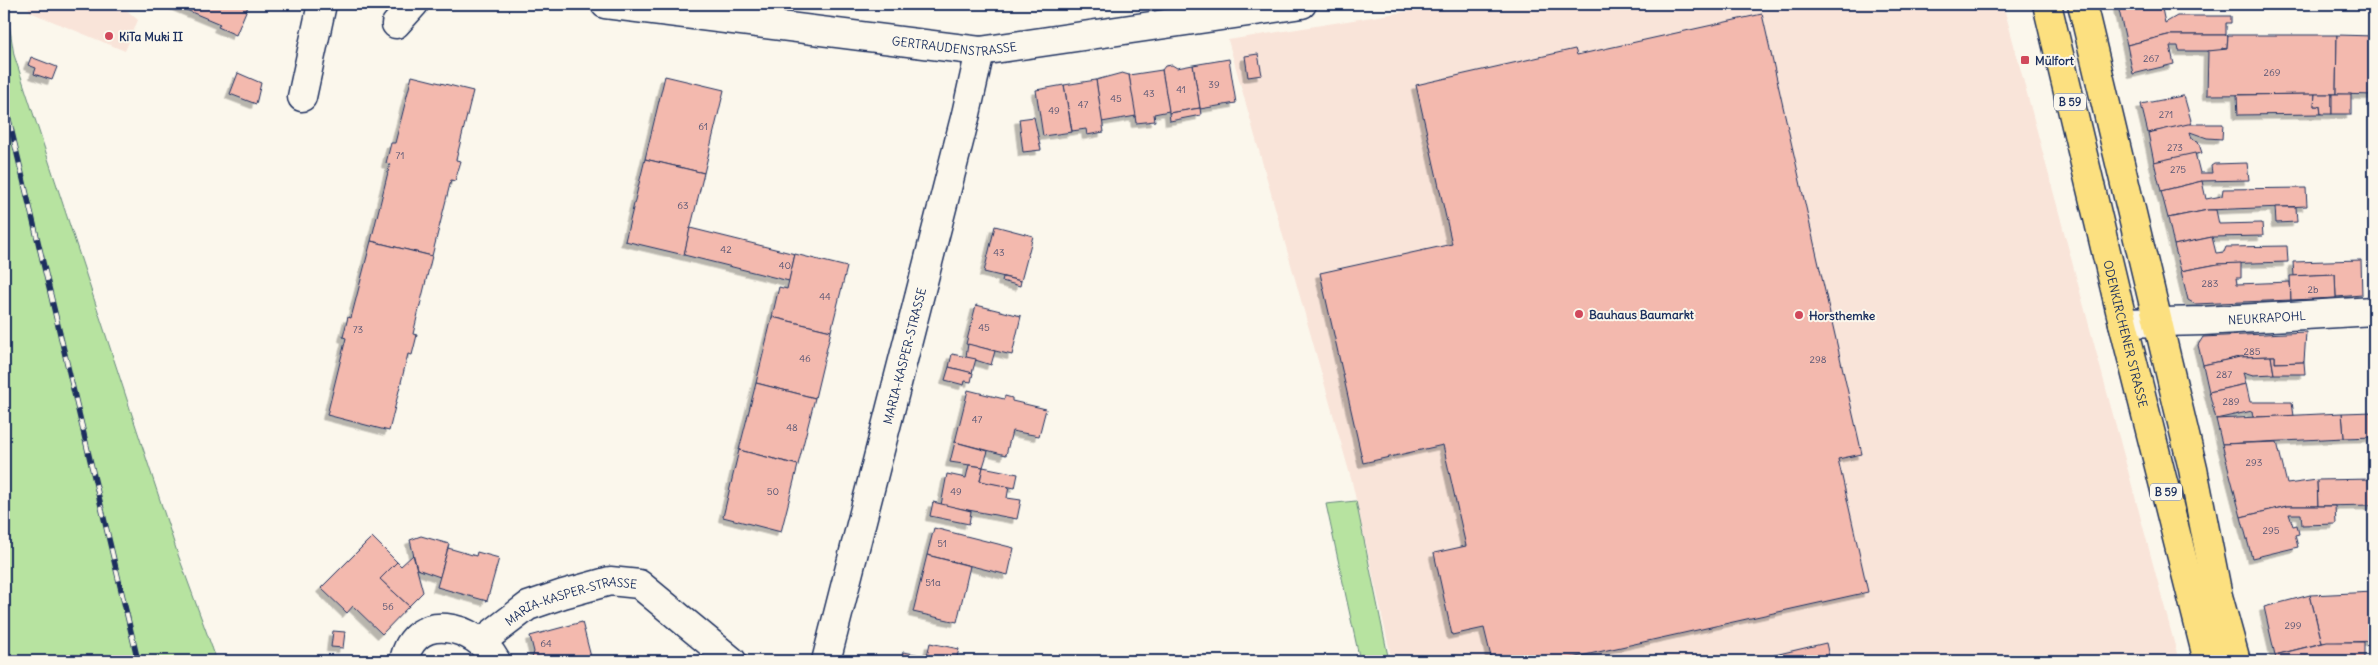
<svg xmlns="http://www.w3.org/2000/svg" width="2378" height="665" viewBox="0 0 2378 665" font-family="Delius,sans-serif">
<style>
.built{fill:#f9e4d9}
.green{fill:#b7e3a0;stroke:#69897f}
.building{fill:#f3b9ae;stroke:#1b2f5e;filter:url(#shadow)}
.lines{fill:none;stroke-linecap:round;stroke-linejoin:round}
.minor-casing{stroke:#1b2f5e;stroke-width:31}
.major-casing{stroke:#1b2f5e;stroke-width:31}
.minor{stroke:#fbf7ec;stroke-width:28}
.major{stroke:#fce080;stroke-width:28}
.rail-casing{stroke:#1b2f5e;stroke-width:5.5}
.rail{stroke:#fbf7ec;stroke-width:4;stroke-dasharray:11;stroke-linecap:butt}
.poi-dot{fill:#d1495b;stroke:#fbf7ec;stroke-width:2}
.labels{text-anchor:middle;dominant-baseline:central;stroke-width:4;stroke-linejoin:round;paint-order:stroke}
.number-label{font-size:10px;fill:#515272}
.shield{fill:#fbf7ec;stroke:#5e6b89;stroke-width:1}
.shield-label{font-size:11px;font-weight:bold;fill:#1b2f5e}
.poi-label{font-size:12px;font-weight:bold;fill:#1b2f5e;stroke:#fbf7ec;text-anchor:start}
.street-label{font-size:12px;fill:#1b2f5e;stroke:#fbf7ec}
</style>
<defs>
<filter id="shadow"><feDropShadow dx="-4.5" dy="4.5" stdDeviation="0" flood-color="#0004"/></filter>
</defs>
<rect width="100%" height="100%" fill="#fbf7ec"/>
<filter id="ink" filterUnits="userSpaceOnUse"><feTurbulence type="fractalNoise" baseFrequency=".02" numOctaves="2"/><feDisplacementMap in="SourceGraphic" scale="10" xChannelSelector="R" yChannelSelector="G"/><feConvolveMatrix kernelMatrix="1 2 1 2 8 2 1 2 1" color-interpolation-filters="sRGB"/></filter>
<g filter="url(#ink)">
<g class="built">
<path d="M28,4h95l-1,2 16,14 -13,31 -95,-39z"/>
<path d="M1453,4h550l176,657h-787l-40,-179 -124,-442z"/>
</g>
<g class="green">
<path d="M4,4h2l8,51 163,497 40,109h-213z"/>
<path d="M1356,501l33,160h-29l-34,-157z"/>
</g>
<g class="building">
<path d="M172,4h77l-13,31 -18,-8 2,-3z"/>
<path d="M2128,4h33l4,19 12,-7h54v7h-5v12h-58l-41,10 -9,-39z"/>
<path d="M1762,14l100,440 -24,5 30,133 -310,69h-66l-8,-33 -32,7 -18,-82 32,-7 -23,-101 -80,18 -43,-190 132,-29 -36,-159 159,-36 2,6z"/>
<path d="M2168,35h60l-1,14 -5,-1 -1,3h-42l-1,-5h-8l4,18 -41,10 -6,-29z"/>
<path d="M2228,35h109l-1,59 -129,1 1,-44 19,-2z"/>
<path d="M2337,35l37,1v59l-38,-1z"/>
<path d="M1258,54l4,21 -14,2 -3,-21z"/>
<path d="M31,57l26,10 -5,13 -18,-6 2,-6 -8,-3z"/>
<path d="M1229,59l7,44 -36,6 -7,-44z"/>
<path d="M1172,65l5,3 16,-3 7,43 -31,5 -7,-43 3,-4z"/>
<path d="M1162,70l7,41 -15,3 1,7 -19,2 -7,-48z"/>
<path d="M238,73l23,10 -5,21 -26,-10z"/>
<path d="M1122,73l7,2 7,41 -34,6 -6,-42z"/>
<path d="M412,76l61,15 -17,69 5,1 -6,20 -4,-1 -19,76 -61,-15 19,-77 -4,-1 5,-20h4z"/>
<path d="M665,76l59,14 -20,83 -59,-14z"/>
<path d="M1096,80l8,52 -17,3 -1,-6 -14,2 -8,-46z"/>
<path d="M1064,85l8,47 -29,4 -7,-46z"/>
<path d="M2315,94l-1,12h6l1,8 -83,1 -1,-20z"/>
<path d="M2315,94h17v20h-11l-1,-8h-6z"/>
<rect x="2332" y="94" width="19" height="20"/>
<path d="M2182,96h2l8,28 -44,9 -7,-29z"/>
<path d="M1200,108l1,7 -31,6 -1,-8z"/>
<path d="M1034,117l7,33 -18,2 -4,-33z"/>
<path d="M2188,124h35l-1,15 -15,-1 -17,-6 2,7 6,2 4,12 -48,9 -6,-29z"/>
<path d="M2195,153l5,20h12l-1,-7 3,-2 33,-1 2,17 -47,1 -41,10 -7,-29z"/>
<path d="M645,159l59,14 -20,82 -59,-14z"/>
<path d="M2202,181l4,18 16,-3 1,-7 83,-1 1,18 -99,4 -40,8 -7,-27z"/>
<path d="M2275,207h21l1,15 -21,1z"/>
<path d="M2208,210h8l3,14 43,-1 1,13 -51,1 -38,8 -6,-27z"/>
<path d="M995,226l38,10 -12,45 -37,-9z"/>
<path d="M690,228l105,26 -6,27 -105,-26z"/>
<path d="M2212,237l4,16 8,-1 2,-5 61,-1 1,16 -70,2 -37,7 -7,-26z"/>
<path d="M371,241l61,15 -19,78 4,1 -5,20 -4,-1 -19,77 -62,-16 19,-77 -3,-1 5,-20 3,1z"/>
<path d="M795,254l52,13 -16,64 -59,-14 7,-30 8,2z"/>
<path d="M2361,260l1,35 -26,2 -1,-23 -41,2 -1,-14z"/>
<path d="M2241,263v15h-5l1,6 53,-2 1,18 -96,4 -7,-4 -7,-29 37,-7z"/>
<path d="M2335,274l1,24 -45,2 -1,-24z"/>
<path d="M1003,277l18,4 -1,5 -18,-5z"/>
<path d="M976,305l45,11 -9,39 -46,-11z"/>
<path d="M772,317l59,14 -16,67 -59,-15z"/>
<path d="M2306,332l-2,30 -29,1v-7l-35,1 -37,8 -5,-20 5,-8z"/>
<path d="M968,344l27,7 -4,14 -25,-8z"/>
<path d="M952,354l24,5 -4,14 -23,-6z"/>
<path d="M2271,356l3,18 -21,1 -10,-3 3,12 -37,8 -6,-27 37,-8z"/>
<path d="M2271,356h4v7l29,-1 1,12h-31z"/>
<path d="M949,367l24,6 -2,9 -6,-1 -1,4 -19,-5z"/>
<path d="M756,383l59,15 -17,67 -59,-15z"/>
<path d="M2246,384l4,18h42l2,14 -41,1 -1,-6 -36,8 -7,-27z"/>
<path d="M968,390l36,9 1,-3 7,2v3l34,8 -7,27 -27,-5 -6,24 -51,-13z"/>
<path d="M2374,412v25l-30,1 -2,-25z"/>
<path d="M2342,413l2,25 -122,6 -6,-25z"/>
<path d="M955,442l33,9 -5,16 -33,-5z"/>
<path d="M2277,442l10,42 30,-4 1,26h-31l-46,11 -19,-73z"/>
<path d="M739,450l59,15 -17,67 -58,-15z"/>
<path d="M969,465l14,2 -3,14 29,5 -2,12 14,2 -4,19 -76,-14 6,-31 19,4z"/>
<path d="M983,467l35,7 -3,14 -35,-7z"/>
<path d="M2374,479v26l-56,1 -1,-26z"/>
<path d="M933,502l38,9 -2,13 -39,-8z"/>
<path d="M2287,506h48l1,18 -34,1 -1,-11h-12l4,12 4,-1 2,9 -4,1 3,12 -46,11 -11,-41z"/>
<path d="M934,528l80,20 -6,27 -81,-20z"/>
<path d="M421,536l28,8 -9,33 -23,-8 -7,-29z"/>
<path d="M372,537l25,25 -17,17 29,27 -27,28 -29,-28 -6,7 -26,-25z"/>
<path d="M448,548l28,8 1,-4 22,6 -12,43 -50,-14z"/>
<path d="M413,555l10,37 -14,14 -29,-27 17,-17 4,4z"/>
<path d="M927,555l43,11 -13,56 -44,-10z"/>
<path d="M2374,592v49l-52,2 -12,-48z"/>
<path d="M2310,595l12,48 -47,12 -11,-48z"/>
<path d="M582,622l10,39h-61l3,-9 -4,-16z"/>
<path d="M333,631l12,1 -2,16 -12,-1z"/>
<path d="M2327,642h37v19h-87l-2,-6z"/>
<path d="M930,643l29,6 -3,12 -29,-5z"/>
<path d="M1826,643l4,18h-81z"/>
<path d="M903,652l24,4 27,5h-53z"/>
</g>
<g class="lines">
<defs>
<g id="minor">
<path id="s1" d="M605,4l375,47 322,-47"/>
<path d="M396,24l18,-20"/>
<path d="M302,97l20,-93"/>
<path id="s2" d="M2123,323l80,-2 171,-10"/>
<path id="s3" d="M481,642l47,-36 35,-12 47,-13 29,3 93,77"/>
<path d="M404,661c10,-51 72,-37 92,0"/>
<path id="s4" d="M826,661l140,-547 14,-63"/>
</g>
<g id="major">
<path id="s5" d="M2047,4l76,319 85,338"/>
<path d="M2082,4l111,465 25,127 18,65"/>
</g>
</defs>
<use href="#minor" class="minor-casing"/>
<use href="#major" class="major-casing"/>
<use href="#minor" class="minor"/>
<use href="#major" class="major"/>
<defs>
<path id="rail" d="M4,99l134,562"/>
</defs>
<use href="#rail" class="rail-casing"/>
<use href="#rail" class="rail"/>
</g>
</g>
<g class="poi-dot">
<circle cx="109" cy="36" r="5"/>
<rect x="2020" y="55" width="10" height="10" rx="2.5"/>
<circle cx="1579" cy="314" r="5"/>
<circle cx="1799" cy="315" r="5"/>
</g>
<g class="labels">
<g class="number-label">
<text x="2151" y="58">267</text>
<text x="2272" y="72">269</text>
<text x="1214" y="84">39</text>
<text x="1181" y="89">41</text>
<text x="1149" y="93">43</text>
<text x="1116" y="98">45</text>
<text x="1083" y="104">47</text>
<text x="1054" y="110">49</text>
<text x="2166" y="114">271</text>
<text x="703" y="126">61</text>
<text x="2175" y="147">273</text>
<text x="400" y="155">71</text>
<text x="2178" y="169">275</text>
<text x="683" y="205">63</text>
<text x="726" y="249">42</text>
<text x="999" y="252">43</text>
<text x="785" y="265">40</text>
<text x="2210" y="283">283</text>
<text x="2313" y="289">2b</text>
<text x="825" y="296">44</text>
<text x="984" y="327">45</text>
<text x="358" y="329">73</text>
<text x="2252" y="351">285</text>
<text x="805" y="358">46</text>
<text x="1818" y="359">298</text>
<text x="2224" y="374">287</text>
<text x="2231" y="401">289</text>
<text x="977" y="419">47</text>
<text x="792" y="427">48</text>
<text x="2254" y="462">293</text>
<text x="773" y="491">50</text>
<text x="956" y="491">49</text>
<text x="2271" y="530">295</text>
<text x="942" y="543">51</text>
<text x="933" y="582">51a</text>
<text x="388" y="606">56</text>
<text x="2293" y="625">299</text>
<text x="546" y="643">64</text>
</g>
<g class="shield">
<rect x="2054" y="93.5" width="32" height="17" rx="4"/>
<rect x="2150" y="483.5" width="32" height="17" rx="4"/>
</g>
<g class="shield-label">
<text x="2070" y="102">B 59</text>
<text x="2166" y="492">B 59</text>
</g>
<g class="poi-label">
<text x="119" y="36">KiTa Muki II</text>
<text x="2035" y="60">Mülfort</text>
<text x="1589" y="314">Bauhaus Baumarkt</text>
<text x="1809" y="315">Horsthemke</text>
</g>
<g class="street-label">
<text stroke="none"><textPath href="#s1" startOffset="352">GERTRAUDENSTRASSE</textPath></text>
<text stroke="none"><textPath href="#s2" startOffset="144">NEUKRAPOHL</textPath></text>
<text stroke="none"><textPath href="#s5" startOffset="339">ODENKIRCHENER STRASSE</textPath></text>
<text stroke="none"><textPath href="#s4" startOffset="315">MARIA-KASPER-STRASSE</textPath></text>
<text stroke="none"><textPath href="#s3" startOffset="102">MARIA-KASPER-STRASSE</textPath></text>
</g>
</g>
<rect width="2378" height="665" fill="none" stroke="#fbf7ec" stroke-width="20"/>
<rect x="10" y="10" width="2358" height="645" fill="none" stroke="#1b2f5e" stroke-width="2" filter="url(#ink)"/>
</svg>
